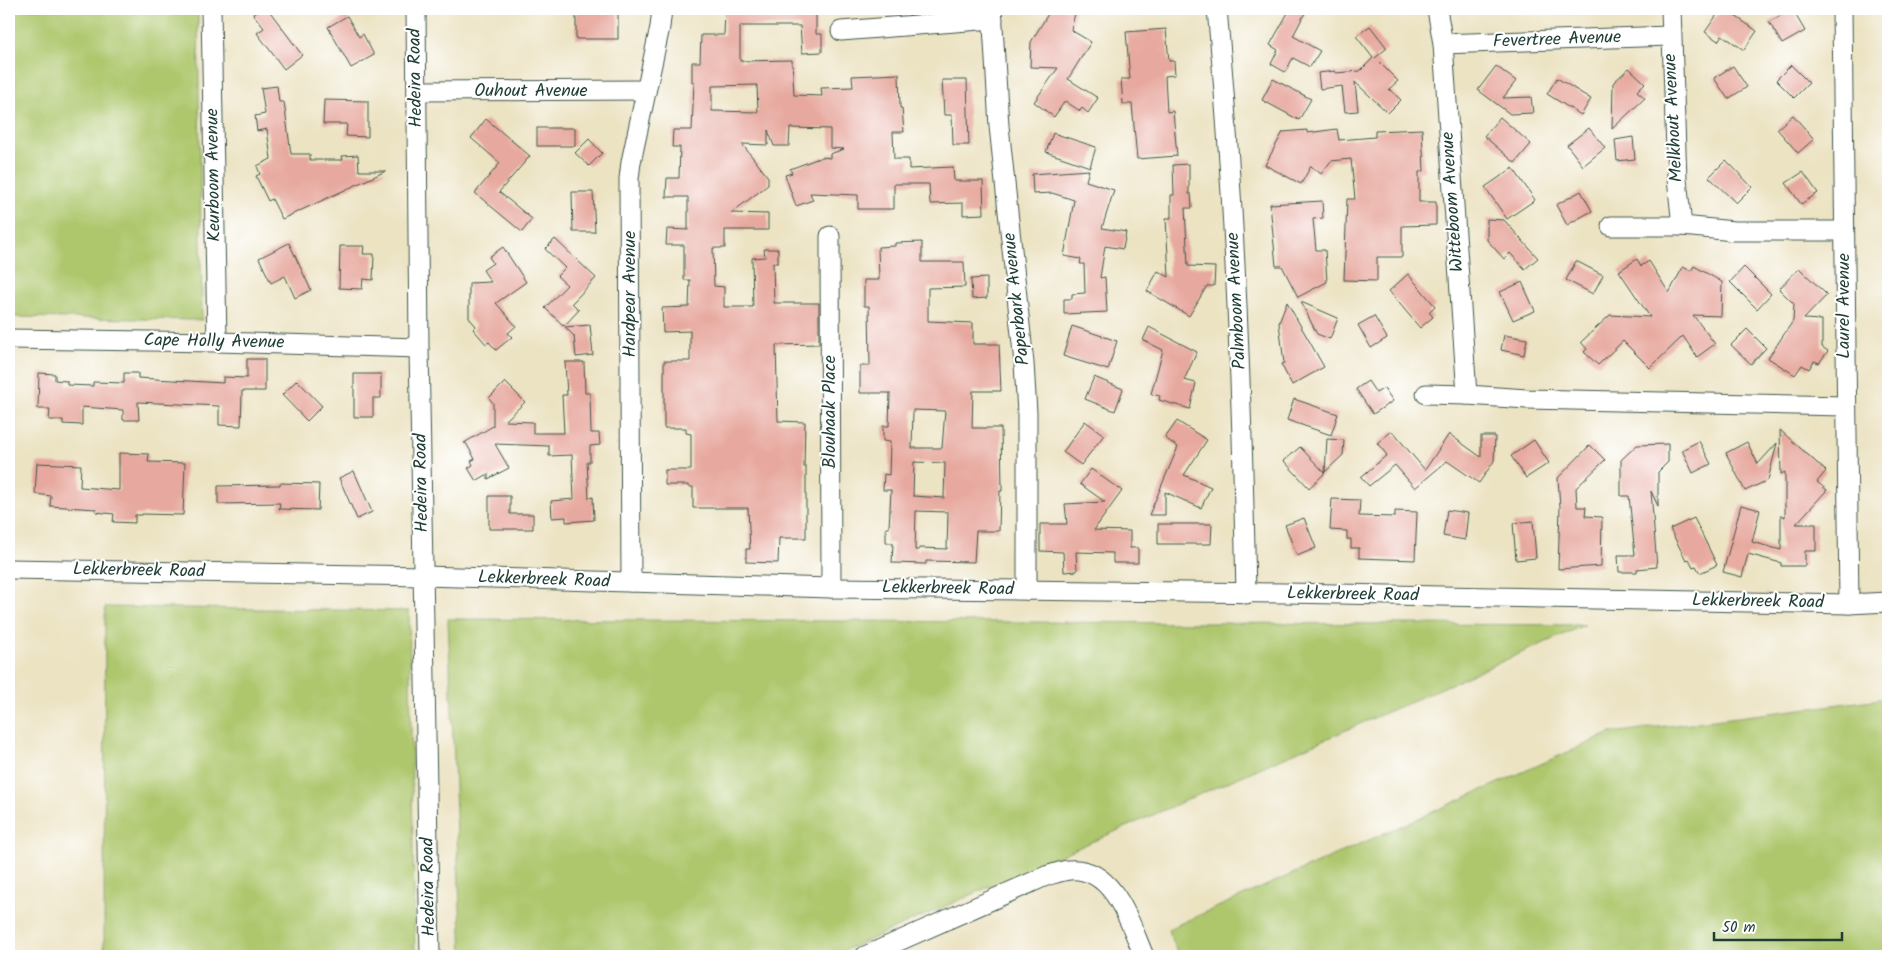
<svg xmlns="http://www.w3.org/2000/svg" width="1897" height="965" viewBox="0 0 1897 965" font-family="Kalam,sans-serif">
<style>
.green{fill:#aec76d;stroke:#668250}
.building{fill:#e7a99f;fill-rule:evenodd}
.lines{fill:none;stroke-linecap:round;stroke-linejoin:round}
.minor-casing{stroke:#3e5649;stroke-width:21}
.minor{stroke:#fff;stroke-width:19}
.labels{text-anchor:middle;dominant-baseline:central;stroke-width:4;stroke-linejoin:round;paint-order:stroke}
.street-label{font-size:18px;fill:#1f3d34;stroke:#fff}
</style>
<rect width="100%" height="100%" fill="#fff"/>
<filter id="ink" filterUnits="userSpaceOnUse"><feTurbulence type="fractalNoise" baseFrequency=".02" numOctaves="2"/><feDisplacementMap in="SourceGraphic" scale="10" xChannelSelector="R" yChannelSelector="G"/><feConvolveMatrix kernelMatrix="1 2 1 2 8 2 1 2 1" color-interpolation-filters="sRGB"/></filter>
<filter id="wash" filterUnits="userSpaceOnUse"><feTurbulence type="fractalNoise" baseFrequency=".0096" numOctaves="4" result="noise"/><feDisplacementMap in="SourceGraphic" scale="20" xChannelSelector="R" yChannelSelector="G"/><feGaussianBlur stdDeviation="1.12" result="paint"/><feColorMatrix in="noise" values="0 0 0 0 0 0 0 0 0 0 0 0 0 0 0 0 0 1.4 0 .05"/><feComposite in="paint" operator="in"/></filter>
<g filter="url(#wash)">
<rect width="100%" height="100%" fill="#ece3c3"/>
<g class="green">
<path d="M9,9h189l4,311 -193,-3z"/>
<path d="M105,607l304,4 6,345h-311z"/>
<path d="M448,619l1137,6 -753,331h-370z"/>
<path d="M1881,699l7,106v151h-709l-11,-27 443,-196z"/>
</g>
<g id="blocks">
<g class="building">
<path d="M261,9h7l34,46 -18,14 -27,-36 7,-5 -11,-14z"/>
<rect x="576" y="9" width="42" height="30"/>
<path d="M725,9h91v25h6v18l-20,1 -2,-27h-60v35l52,-1 2,35 28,1 -1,-8 32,-1 -1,-11 47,-2 1,34h2l2,24h-11l1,27h15v10l44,-2 1,14h29l1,33 -21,1v-12l-33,1 -1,-20h-35v25h-36v-14l-48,-2 3,7 -17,6 -11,-31 7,-2 -2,-4 32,-12 8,1v-4l14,-5 -14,-1v-19l-40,-1 -1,18h-15l-6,-16v15l-26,-1 26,33v8l-37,28 37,1v16h-43v18h-12l1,38 10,1v20h29l-1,-49 13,-1 -1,-8h14v14h-5l1,40h45v41l-43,1 2,76 27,1 -1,45h2v71h-27l-1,25 -32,-1v-13h4l-2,-41h-55v-21h-5v-2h-23v-15h26v-36l-5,-1v-5h-22v-67h26v-30l-27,1 -1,-24 27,-1 1,-27h-6v-35h-18l1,-16 21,1v-33h-22l1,-19h12l1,-31h-8l1,-17h19l2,-48h-2v-20h8l1,-27h23zM757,85l1,27 -46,-1v-25z"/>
<path d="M1051,9h25l-5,21 20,12 -23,37 30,19 -10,15 -6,-5 -2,3 -15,-10 -11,16 -20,-15 24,-34 -28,-1 1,-25z"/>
<path d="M1290,9h17l-14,27 27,15 -10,16 -17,-9 -8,14 -14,-8 7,-14 -8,-5z"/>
<path d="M1721,9h4l32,22 -13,19 -22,-15 -4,6 -13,-9z"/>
<path d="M1792,9l13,22 -23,13 -13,-22z"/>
<path d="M347,16l12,21 4,-3 11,21 -23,13 -23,-41z"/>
<path d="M1370,26l17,22 -12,10 23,23 -9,8 12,11 -13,13 -33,-31 3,29 -13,1 -3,-26 -22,3 -2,-16 17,-2v2l25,-2 13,-13 -17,-22z"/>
<path d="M1166,29l3,32h5l1,14 -10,1 2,36 6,-1 4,45 -40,3 -5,-55h-9l-2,-25h9l-4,-47z"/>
<path d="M1791,65l18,18 -15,15 -18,-18z"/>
<path d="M1496,66l20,15 -13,17 28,-1 2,16 -23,1 -32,-24z"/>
<path d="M1733,66l14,21 -19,12 -14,-21z"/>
<path d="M1629,68l16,15 -8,8 8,7 -33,31 1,-46z"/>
<path d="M1557,78l34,21 -10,16 -34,-21z"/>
<path d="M1273,79l38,20 -12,21 -37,-20z"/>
<path d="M942,80h25l2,65h-16l-1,-30h-8z"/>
<path d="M277,86l2,16h5l7,52h19v6h33l-1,-4 16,-1 1,16h27l-104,48 -10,-20 -4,2 -12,-25 4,-2 -3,-8 14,-7 -4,-30 -10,2 -2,-15 10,-2 -4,-26z"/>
<path d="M324,100l44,1v36l-22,-1 1,-12h-24z"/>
<path d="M1793,115l21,24 -16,14 -21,-24z"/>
<path d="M1500,117l31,27 -16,19 -31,-27z"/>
<path d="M486,119l44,37 -31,36 33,27 -10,13 -47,-39 25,-30 -29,-25z"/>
<rect x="537" y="128" width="38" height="18"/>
<path d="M1589,128l16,20 -22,18 -16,-21z"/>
<path d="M1337,129l2,11 36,-3v-6l47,-2 2,42 -5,1v30h17v23l-34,1v31h-25v24l-33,-1 3,-81h8l-4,-40 -20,2 -10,13 -10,-8 -10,18 -36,-19 18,-33 24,-2v3z"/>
<path d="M1053,133l43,14 -6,20 -44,-15z"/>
<path d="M1633,137l2,22 -18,2 -2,-21z"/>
<path d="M589,139l13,14 -13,13 -14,-13z"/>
<path d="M1726,160l26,27 -16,16 -27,-26z"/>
<path d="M1189,164v30h2l1,14h-7l3,58 27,1 -1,19h-7l-18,30 -42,-25 11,-20 11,6 -3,-59h5v-23h3l-1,-30z"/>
<path d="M1513,168l22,32 -28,19 -22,-32z"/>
<path d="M1089,170l-3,11 28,9 -12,38 24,4 -3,17 -18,-3 -5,32 5,-1 2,35 -43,2v-15h8v-5l13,-1 -1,-29h-4l1,-5 -17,-3 10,-56 -22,-7 -19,1 -1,-20z"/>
<path d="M1803,172l15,21 -17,11 -15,-21z"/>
<path d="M1581,191l11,20 -25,14 -11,-20z"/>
<path d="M572,192h21l2,40h-22z"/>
<path d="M1322,201l1,17 -10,1 3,31h9l2,32 -29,15 -16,-31h-6l-6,-62z"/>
<path d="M1487,219l17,1 34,38 -13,11 -15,-16 -6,6 -17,-19z"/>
<path d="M555,239l41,39 -24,25 7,7 -15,16 -19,-18 22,-23 -10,-9 8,-8 -20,-19z"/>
<path d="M922,242v20h42l1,25 -37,1v33l45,2v21h26l2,47h-28l-1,37h29l1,63h-2l-1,40h-23l-2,31 -48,-1v3l-34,-1 1,-20h-7v-15h3l2,-38h-8l1,-16 5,1 1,-33 -7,-1v-15h6l1,-33h-30v-27h10l-1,-60h-5v-26h15l-1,-33 17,-1v-3zM913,410l32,1 -3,37h-30zM914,462l31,1 -1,35 -31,-2zM916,511l32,1 -1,37 -28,-1v2h-4z"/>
<path d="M289,243l22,47 -16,8 -10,-22 -14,7 -12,-25z"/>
<path d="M340,246h24l-1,8h11l-1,26 -10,-1 -1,10 -23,-1z"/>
<path d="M503,247l23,35 -30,21 20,23 -8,7 4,4 -16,13 -7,-8 -3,2 -13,-15 3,-3 -7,-8v-35l22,-1 -8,-12 10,-7 -4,-6z"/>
<path d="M1637,259l4,7 8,-5 20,32 14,-26 8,4 3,-5 28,16 -1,34 -28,-1 22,29 -18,13 -14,-21 -33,32 -27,-27 -25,24 -14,-13 3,-3 -6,-7 29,-27 40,2 -31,-46z"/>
<path d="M1576,261l27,14 -10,19 -27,-14z"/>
<path d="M1744,267l27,27 -14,15 -27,-27z"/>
<path d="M1799,268l28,27 -23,24 18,1v27l6,4 -9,12 -5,-2 -5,8 -7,-4 -7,10 -27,-17 25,-37 1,-17 -15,-15z"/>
<path d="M1408,274l27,32 -6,6 4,5 -13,11 -31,-37z"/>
<path d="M987,278v20l-15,1 -1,-20z"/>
<path d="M1522,282l13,29 -22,9 -13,-28z"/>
<path d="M1287,302l37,65 -32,18 -11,-21 3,-1 -5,-40z"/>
<path d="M1301,302l37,16 -8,21 -13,-5z"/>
<path d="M1374,316l13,22 -16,10 -13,-23z"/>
<path d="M590,325l3,30 -17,2 -2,-21 -9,-9z"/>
<path d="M1072,326l45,15 -9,29 -45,-14z"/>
<path d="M1149,327l48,25 -13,28 12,3 -6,26 -31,-9 1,-4 -9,-2 12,-44 -20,-10z"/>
<path d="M1747,329l19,19 -15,16 -20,-19z"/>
<path d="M1504,335l23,4 -3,16 -23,-5z"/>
<path d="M247,359h18v32h-23l-1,35 -22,-1v-19l-81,-4 1,18h-16v-10l-41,-3v18l-19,-1v-4h-14l1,-11h-12l1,-36 16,1v6l12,1v4l26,1v-4l31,1v-10h14v5l85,5v-6l24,1z"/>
<path d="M565,362h19l1,31h5l1,40h8l1,12 -10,1v16h-3l2,36 4,-1 1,23 -28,2v-5l-14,1 -1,-17 23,-2 -2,-44 -23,1v-10l-54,-2 14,24 -21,11v-5l-12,7 -8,-13 5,-3 -2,-4 4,-2 -9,-16h-2l29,-17v-23l-4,-5 16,-16 20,20 -20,19 28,1v11h31l-2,-38h5z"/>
<path d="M354,374h27v24h-8v19h-19z"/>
<path d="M1094,377l29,12 -8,22 -30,-12z"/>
<path d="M297,380l25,26 -15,15 -25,-26z"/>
<path d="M1368,381l8,12 8,-5 9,13 -20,13 -17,-25z"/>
<path d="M1294,399l44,15 -7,21 -44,-15z"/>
<path d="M1085,421l19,14 -23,30 -18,-13z"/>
<path d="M1177,421l30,19 -23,35 27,12 -10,21 -36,-16v23h-16l29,-68 -13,-9z"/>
<path d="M1780,430l46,41 -9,11 10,8 -31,34h20v27h-11v15h-24v-3l-33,-9 -6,23 -19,-5 18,-67 19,5 -8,32 29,8v-35l4,2v-45l-4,2z"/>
<path d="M1392,431l33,39 24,-36 32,23v-21h14l-1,25 -15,22 -32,-22 -32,27 -20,-23 -26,21 -8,-9 26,-22 -10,-12z"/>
<path d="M1327,439l17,1 -1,15 -18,17z"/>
<path d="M1534,440l15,23 -23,15 -15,-22z"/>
<path d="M1699,441l12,23 -18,9 -11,-23z"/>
<path d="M1747,442l11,22 19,-21 -9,37 -23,11 -19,-38z"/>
<path d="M1668,444v18l-10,10v34l-7,-15 6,76 -20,2v3h-18l-1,-17h17l-6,-59h-8v-36l16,-15z"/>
<path d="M1590,445l15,15 -29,28 1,19h9l-1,9 17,1 -1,49 -43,3 2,-62 -2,-29z"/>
<path d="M1300,447l25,26 -16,15 -25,-27z"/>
<path d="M119,453l30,1 -1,8 37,1 -2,52 -41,-1v1h-7v8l-22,-1 1,-8 -18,-2v-3l-46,-3 1,-10 -16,-2 2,-31 44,2 -1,22 39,3z"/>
<path d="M1091,469l31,22 -28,39 36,1v17h8v15h-25v-10l-37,-1 1,19 -13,1 -1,-20 -23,-1v-27h27l-2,-20 40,-2 -25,-18z"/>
<path d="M354,471l18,41 -15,7 -18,-41z"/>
<path d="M280,483l39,1 -1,26 -39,-1 1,-6 -62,1v-18l62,-1z"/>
<path d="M489,496h21v18h23v15h-44z"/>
<path d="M1332,499l28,1 -1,16 36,1v-6l22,1 -2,48 -56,-2v-10h-8v-9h-4v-8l-17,-1z"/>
<path d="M1447,510l21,3 -3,27 -22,-4z"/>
<path d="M1304,518l12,30 -19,8 -12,-31z"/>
<path d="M1694,518l23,47 -17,8 -4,-7 -3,1 -4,-8 -3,1 -16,-31z"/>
<path d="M1533,521l3,37 -20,2 -3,-37z"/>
<path d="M1158,524h54l-1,20h-53z"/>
</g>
</g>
</g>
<g filter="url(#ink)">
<use href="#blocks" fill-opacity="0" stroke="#3e5649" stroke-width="1"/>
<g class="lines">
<defs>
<g id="minor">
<path d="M211,9l6,333"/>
<path d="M416,9l3,339 11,608"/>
<path d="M992,9l7,117 25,237 3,50v177"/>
<path d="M1217,9c18,194 25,390 29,585"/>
<path d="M1437,9l6,35 24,351 60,4 318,7"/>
<path d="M1671,9l6,170 5,47 52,5h110"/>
<path d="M1842,9l7,595"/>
<path d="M841,31l152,-12"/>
<path d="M1443,44l227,-8"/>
<path d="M417,91l229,-1"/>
<path d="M1611,226h71"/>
<path d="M830,236l1,352"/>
<path d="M9,339l208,3 202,6"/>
<path d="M1426,394l41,1"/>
<path d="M9,569l415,7 407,12 455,5 563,11 39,-2"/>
<path d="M631,582l-2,-403 2,-17 29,-135 2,-18"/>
<path d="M865,956l181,-80c7,-2 15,-5 23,-6 45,-4 61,54 75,86"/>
</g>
</defs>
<use href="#minor" class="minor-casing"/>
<use href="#minor" class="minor"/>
</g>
</g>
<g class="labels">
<g class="street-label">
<text transform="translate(1557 40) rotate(-2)">Fevertree Avenue</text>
<text transform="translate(416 78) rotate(-91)">Hedeira Road</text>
<text x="531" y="91">Ouhout Avenue</text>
<text transform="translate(1674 118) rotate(-93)">Melkhout Avenue</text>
<text transform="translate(214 175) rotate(-91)">Keurboom Avenue</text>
<text transform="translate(1453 202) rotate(-94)">Witteboom Avenue</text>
<text transform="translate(630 294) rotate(-90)">Hardpear Avenue</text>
<text transform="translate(1017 299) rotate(-96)">Paperbark Avenue</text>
<text transform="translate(1237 301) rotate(-93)">Palmboom Avenue</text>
<text transform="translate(1844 306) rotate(-90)">Laurel Avenue</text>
<text transform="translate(214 342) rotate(1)">Cape Holly Avenue</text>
<text transform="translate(830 412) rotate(-90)">Blouhaak Place</text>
<text transform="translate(422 483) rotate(-91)">Hedeira Road</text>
<text transform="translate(139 571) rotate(1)">Lekkerbreek Road</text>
<text transform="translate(544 580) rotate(2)">Lekkerbreek Road</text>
<text transform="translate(948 589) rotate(1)">Lekkerbreek Road</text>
<text transform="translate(1353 595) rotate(1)">Lekkerbreek Road</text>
<text transform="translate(1758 602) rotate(1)">Lekkerbreek Road</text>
<text transform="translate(429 887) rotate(-91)">Hedeira Road</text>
</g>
</g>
<rect width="1897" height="965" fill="none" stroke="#fff" stroke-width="30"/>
<path d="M1714 932v8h128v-8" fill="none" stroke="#1f3d34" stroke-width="2.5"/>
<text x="1722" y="932" font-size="15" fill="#1f3d34" stroke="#ffffff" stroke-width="4" paint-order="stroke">50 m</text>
</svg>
